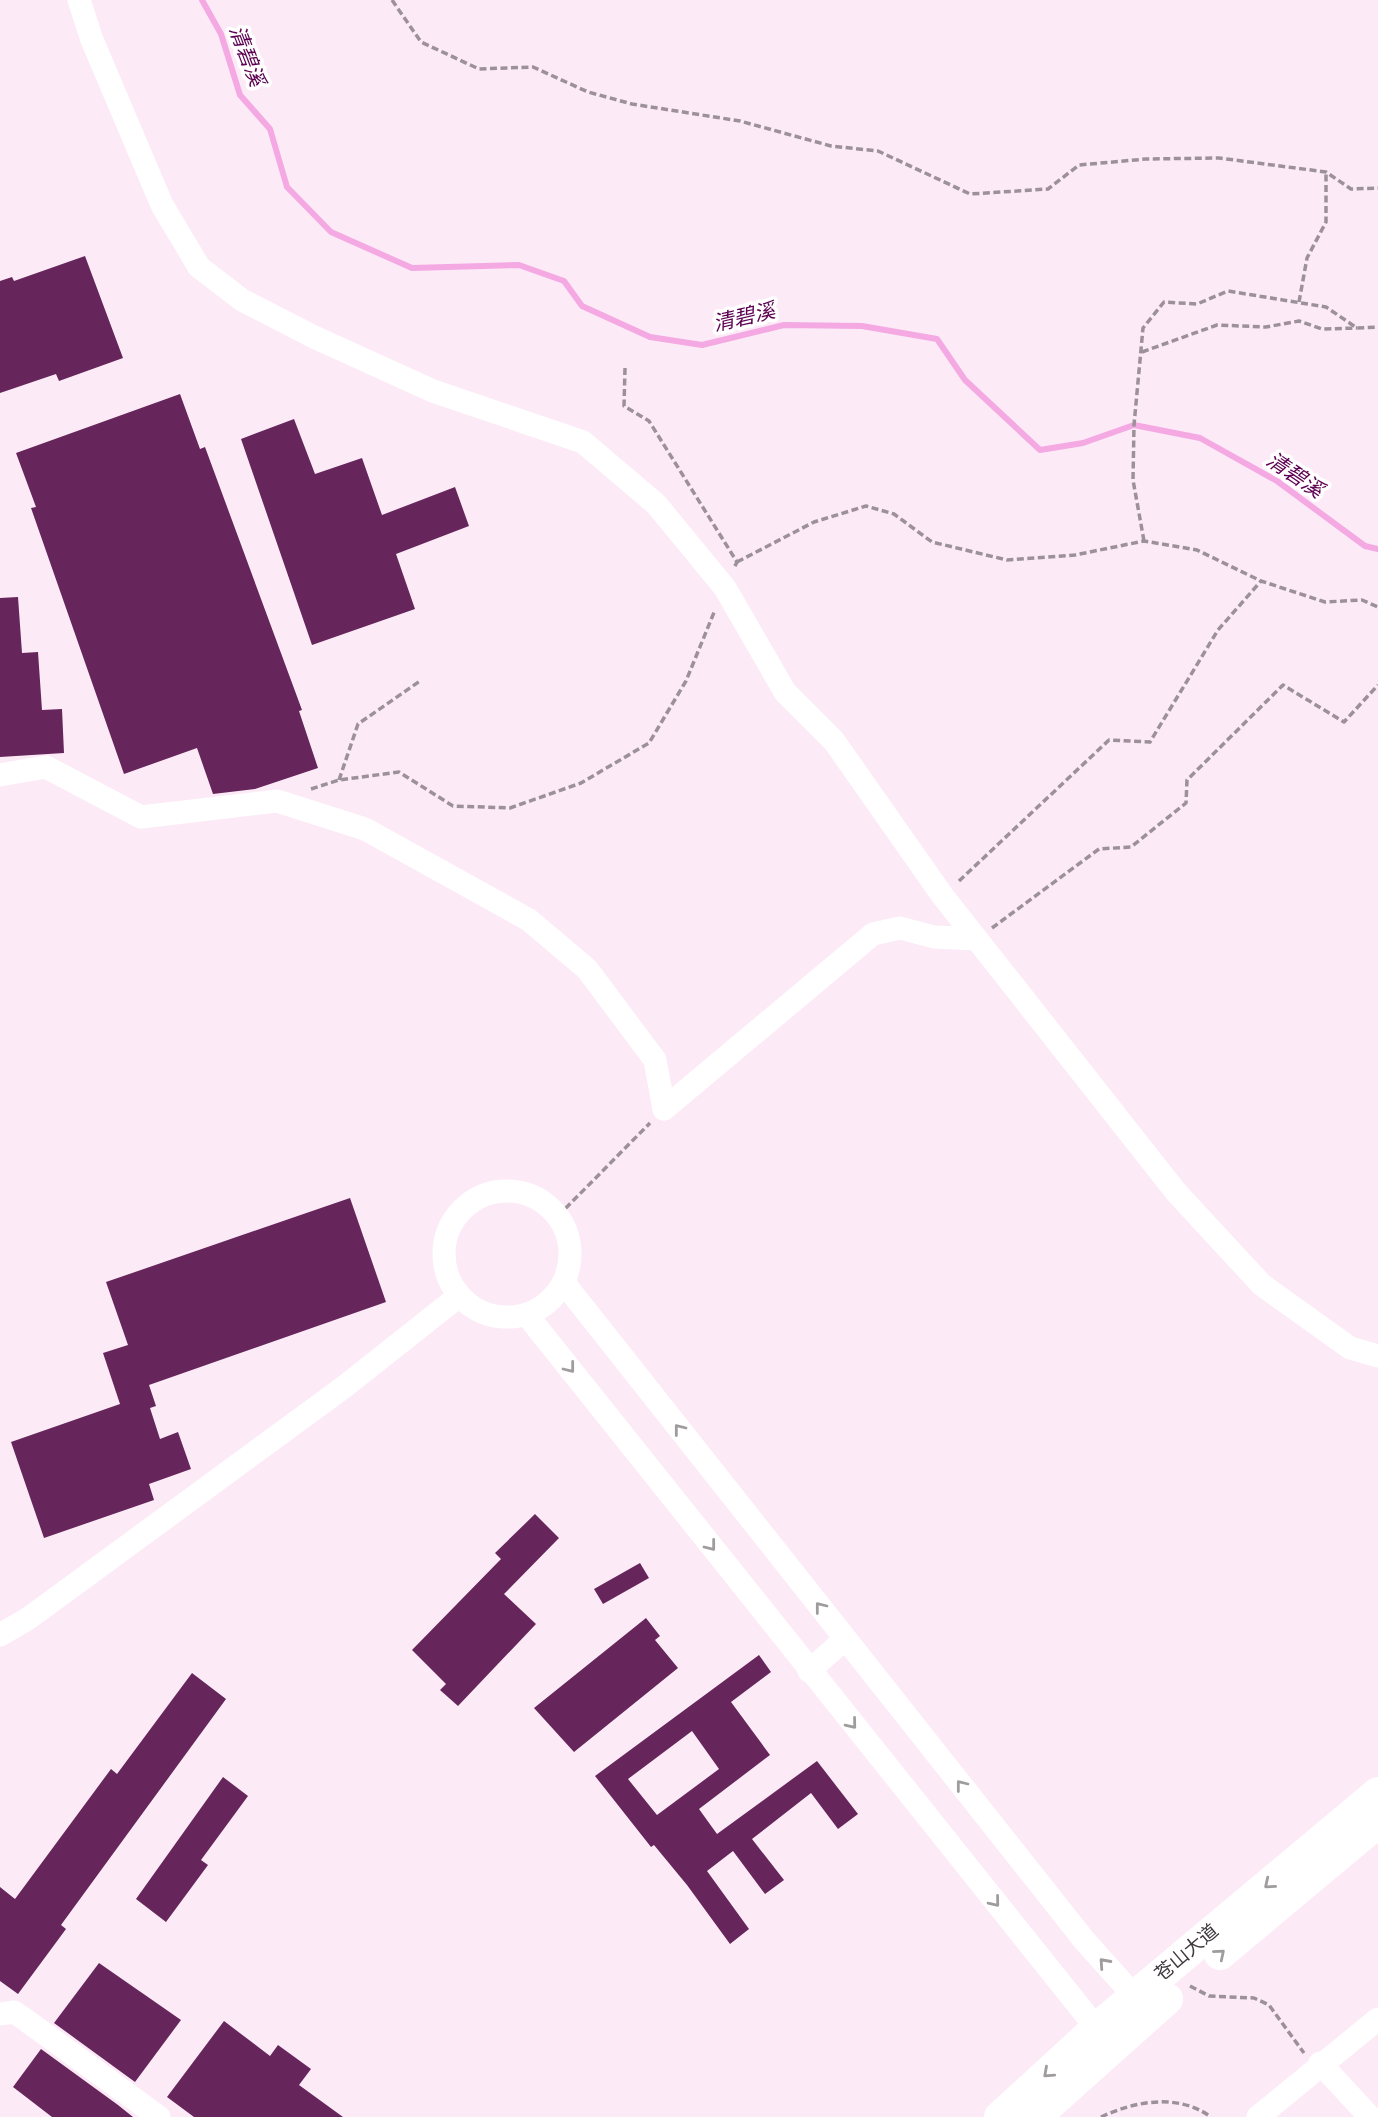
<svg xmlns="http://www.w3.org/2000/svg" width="1378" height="2117" viewBox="0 0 1378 2117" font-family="'Source Sans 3','Noto Sans SC',sans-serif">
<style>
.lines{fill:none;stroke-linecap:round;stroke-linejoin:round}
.stream{stroke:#f4a9e3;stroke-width:6}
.building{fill:#66265b;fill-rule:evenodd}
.path{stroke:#9d9199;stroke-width:3.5;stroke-dasharray:7 3.5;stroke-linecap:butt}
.street{stroke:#fff;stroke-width:23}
.secondary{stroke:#fff;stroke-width:32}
.oneway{stroke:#9f9c9e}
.labels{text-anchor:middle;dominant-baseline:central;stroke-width:7;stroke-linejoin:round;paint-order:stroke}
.street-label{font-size:19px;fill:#3f383d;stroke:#fff}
.water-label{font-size:21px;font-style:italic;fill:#5d0152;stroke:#fff}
</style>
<rect width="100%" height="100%" fill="#fcebf7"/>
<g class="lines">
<path class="stream" d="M202,0l19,34 19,61 30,34 17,58 44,45 81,36 107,-3 45,16 18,25 68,31 52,8 82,-20 78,1 75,13 28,41 75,70 43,-7 51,-18 66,13 77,43 88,65 13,3"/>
</g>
<g class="building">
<path d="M85,256l38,102 -64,23 -3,-7 -56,19v-112l12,-4 2,4z"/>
<path d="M180,394l20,55 5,-2 14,38 83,225 -3,1 19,57 -63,21 -42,5 -16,-46 -73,26 -93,-266 5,-1 -20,-54z"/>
<path d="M294,419l21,55 47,-16 20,57 73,-28 14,39 -73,28 19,55 -103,36 -71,-206z"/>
<path d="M18,597l4,56 16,-1 4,58 20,-1 2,44 -64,4v-159z"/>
<path d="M350,1198l36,104 -237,83 7,21 -6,2 10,31 18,-7 13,37 -42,15 5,16 -110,38 -33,-96 109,-38 -17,-51 25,-8 -22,-63z"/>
<path d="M535,1514l24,24 -55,56 32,30 -78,82 -18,-16 6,-6 -34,-34 89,-91 -6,-6z"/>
<path d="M640,1563l9,15 -46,26 -9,-15z"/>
<path d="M646,1618l14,18 -5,4 23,28 -104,84 -40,-44z"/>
<path d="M759,1655l12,17 -40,30 39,53 -71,54 18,25 100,-73 41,53 -20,15 -27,-36 -59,46 32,41 -19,14 -32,-43 -26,20 42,58 -19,15 -43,-59 -33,-40 -3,2 -56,-71zM692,1731l27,38 -62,46 -29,-36z"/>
<path d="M192,1673l34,26 -165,226 5,4 -48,65 -18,-13v-94l15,12 96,-130 6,5z"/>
<path d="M223,1777l25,19 -47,64 7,5 -42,57 -30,-23z"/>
<path d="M99,1963l82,57 -46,62 -81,-59z"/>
<path d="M224,2021l46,35 8,-11 33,24 -12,16 44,32h-149l-27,-20z"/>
<path d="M41,2049l77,56 15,12h-81l-39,-30z"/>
</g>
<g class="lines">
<g class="path">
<path d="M392,0l29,42 58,27 54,-2 55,25 44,12 108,17 91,25 47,5 92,43 78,-5 31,-24 67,-6 73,-1 107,14 25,17 27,-1"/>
<path d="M1299,302l8,-44 19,-36v-49"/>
<path d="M1142,352l75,-27 49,2 33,-6 23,8 35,-1"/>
<path d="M625,368l-1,38 25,15 88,141 -3,6"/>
<path d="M1144,541l-11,-61 1,-55 9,-97 21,-26 33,2 31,-13 98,16 31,21 21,-1"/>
<path d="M737,562l77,-40 52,-16 28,8 38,28 75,18 68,-5 69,-14 53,9 64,31 64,21 37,-2 16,7"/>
<path d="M339,780l19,-56 62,-43"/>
<path d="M311,789l28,-9 60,-8 54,34 57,2 71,-25 68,-40 37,-62 29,-71"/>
<path d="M959,881l150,-141 41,2 68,-112 43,-49"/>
<path d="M992,928l107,-79 32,-2 55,-44 1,-23 96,-95 61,37 34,-37"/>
<path d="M558,1216l92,-93"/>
<path d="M1190,1986l19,10 45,2 15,7 35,48"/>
<path d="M1101,2117c34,-16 77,-24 110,0"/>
</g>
<g class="street">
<path d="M79,0l13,40 70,165 37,62 43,33 72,37 119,54 150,51 73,62 69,84 60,104 49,49 108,154 234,297 86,93 88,63 28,8"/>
<path d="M0,775l46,-8 95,50 136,-16 88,28 164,91 58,49 68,91 9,49"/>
<path d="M664,1109l209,-175 27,-6 34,9 42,2"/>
<circle cx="507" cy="1254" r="63"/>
<path d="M564,1283l520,657 61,68"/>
<path d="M527,1315l579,725"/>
<path d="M0,1635l29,-17 315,-231 115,-91"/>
<path d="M809,1671l36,-32"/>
<path d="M0,2014l14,-2 9,6 136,99"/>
<path d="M1320,2063l50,54"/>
<path d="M1258,2117l120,-98"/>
</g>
<g class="secondary">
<path d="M1220,1954l158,-132"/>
<path d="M1000,2117l96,-88 282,-236"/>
<path d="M1035,2117l132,-118"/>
</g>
</g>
<defs><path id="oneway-chevron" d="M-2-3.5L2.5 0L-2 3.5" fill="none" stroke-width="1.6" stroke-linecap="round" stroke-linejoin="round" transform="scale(1.75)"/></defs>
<g class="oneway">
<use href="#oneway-chevron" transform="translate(570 1368) rotate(52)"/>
<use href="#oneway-chevron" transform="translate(679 1429) rotate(-128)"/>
<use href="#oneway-chevron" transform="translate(711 1546) rotate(52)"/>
<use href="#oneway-chevron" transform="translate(820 1607) rotate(-128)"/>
<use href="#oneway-chevron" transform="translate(852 1724) rotate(51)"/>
<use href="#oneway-chevron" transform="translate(961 1785) rotate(-128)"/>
<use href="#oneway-chevron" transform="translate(1269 1884) rotate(140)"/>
<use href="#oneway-chevron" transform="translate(995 1902) rotate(51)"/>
<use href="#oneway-chevron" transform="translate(1220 1954) rotate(-40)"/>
<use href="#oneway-chevron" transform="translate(1104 1963) rotate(-132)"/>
<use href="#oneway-chevron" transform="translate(1048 2073) rotate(138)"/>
</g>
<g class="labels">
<g class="street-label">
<text transform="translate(1187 1953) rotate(-40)">苍山大道</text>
</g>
<g class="water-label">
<text transform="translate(247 56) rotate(69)">清碧溪</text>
<text transform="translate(744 317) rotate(-13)">清碧溪</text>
<text transform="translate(1295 475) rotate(34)">清碧溪</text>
</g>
</g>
</svg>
